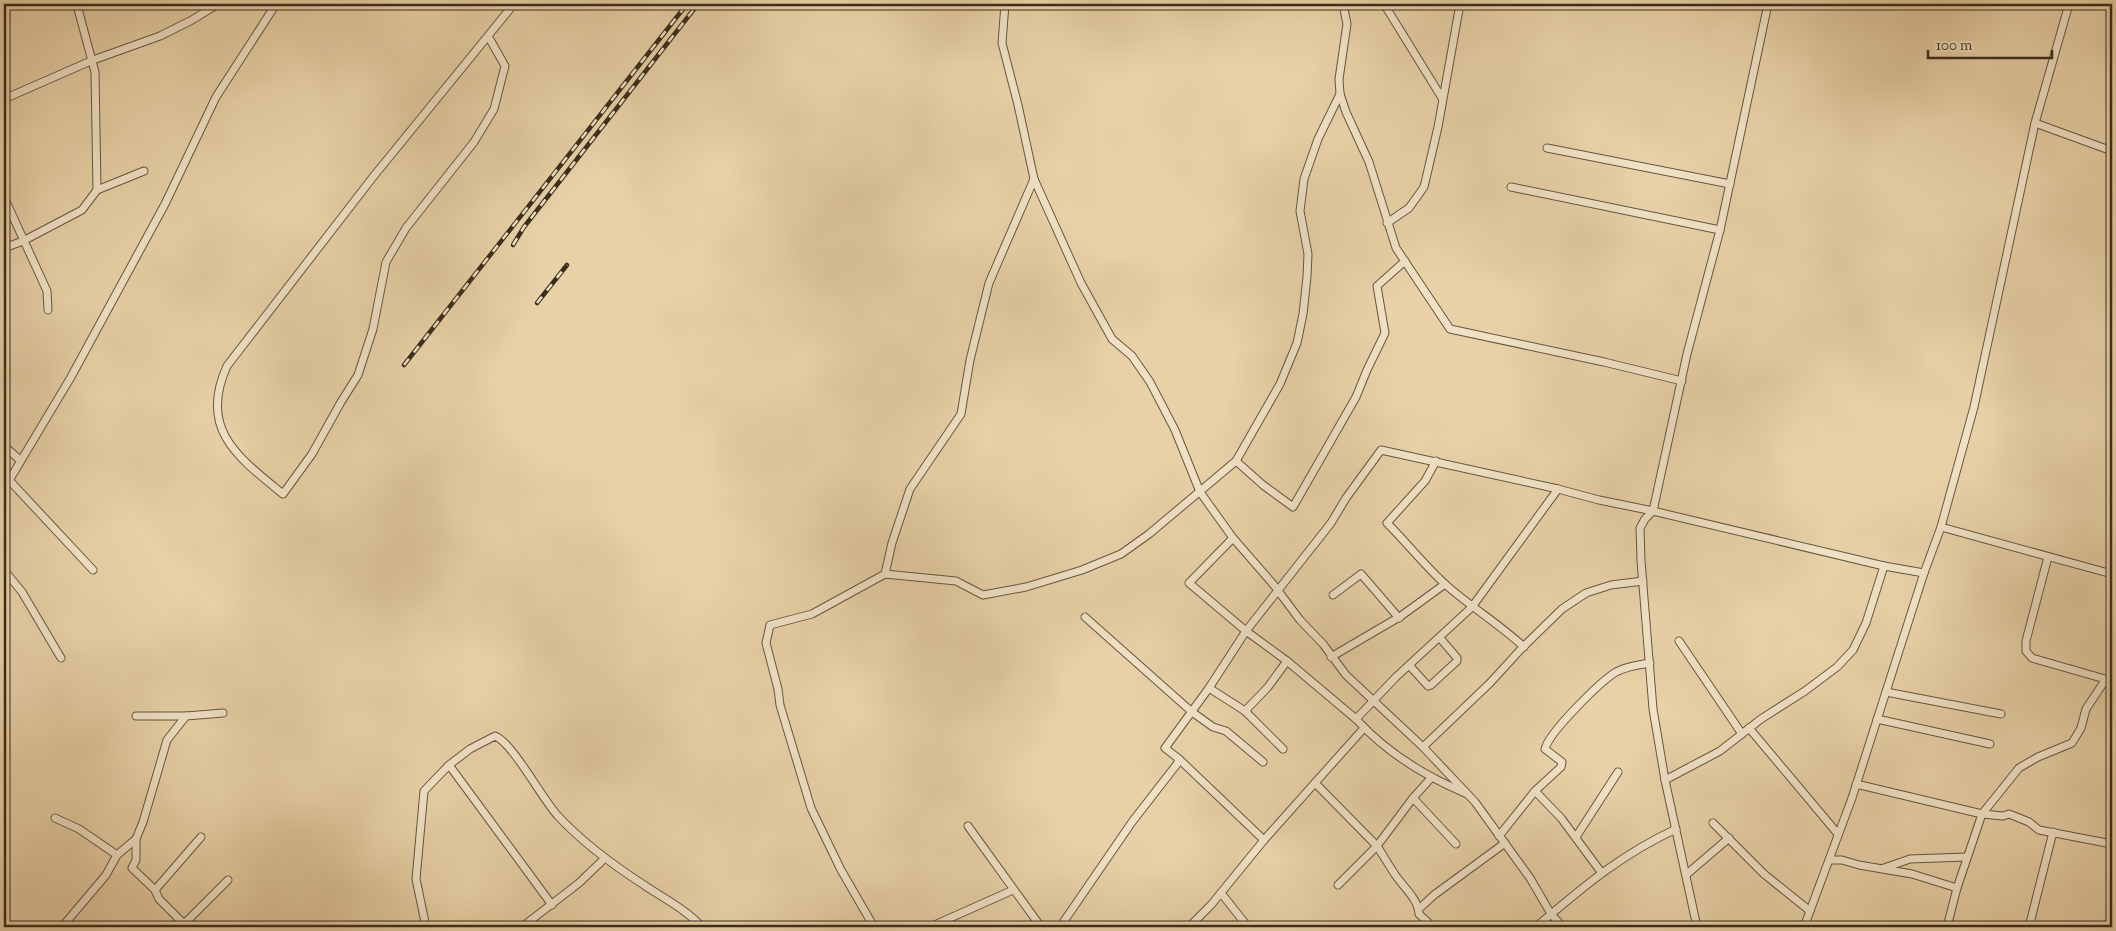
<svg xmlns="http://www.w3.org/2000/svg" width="2116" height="931" viewBox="0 0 2116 931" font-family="'Sorts Mill Goudy',serif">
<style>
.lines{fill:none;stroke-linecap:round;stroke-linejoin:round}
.minor-casing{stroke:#66563f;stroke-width:9}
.minor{stroke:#f0e1c6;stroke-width:7}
.rail-casing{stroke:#3b2d1c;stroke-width:4.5}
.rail{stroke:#f0e1c6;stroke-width:2.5;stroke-dasharray:8;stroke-linecap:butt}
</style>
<rect width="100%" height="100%" fill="#e8d1a7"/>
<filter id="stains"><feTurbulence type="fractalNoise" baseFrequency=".004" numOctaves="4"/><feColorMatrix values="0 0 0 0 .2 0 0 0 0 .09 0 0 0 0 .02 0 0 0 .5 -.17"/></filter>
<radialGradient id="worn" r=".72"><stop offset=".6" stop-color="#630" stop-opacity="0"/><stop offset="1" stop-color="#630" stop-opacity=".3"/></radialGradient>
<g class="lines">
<defs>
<g id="minor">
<path d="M1005,4l-3,39 16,62 16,74 47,104 31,56 20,17 18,26 25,48 25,62 33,46 40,46 27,36 23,24 23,31 77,72 52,55 55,76 21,36 12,13"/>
<path d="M1343,4l4,20 -8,55 1,15 6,18 23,50 27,86 54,81 154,33 78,19"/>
<path d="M1384,4l58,94"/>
<path d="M488,36l17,30 -11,43 -20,33 -68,86 -20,34 -13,67 -15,46 -17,27 -29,52 -29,40c-44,-36 -85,-64 -56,-128l146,-189 141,-173"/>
<path d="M4,99l89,-39 67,-24 32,-16 26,-16"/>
<path d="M2035,123l77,28"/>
<path d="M1547,148l183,36"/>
<path d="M1511,187l209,43"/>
<path d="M97,190l47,-19"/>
<path d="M4,197l43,94 1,19"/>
<path d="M1387,223l22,-15 15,-21 14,-60 22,-123"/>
<path d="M4,248l19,-7 59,-31 15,-20 -2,-118 -17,-63 -4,-5"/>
<path d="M4,446l16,14"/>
<path d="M1236,461l27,24 30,22 63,-110 11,-27 18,-37 -8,-47 28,-25"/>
<path d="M1436,461l-11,20 -38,42c20,20 38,43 59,62 25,22 53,39 78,62"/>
<path d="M9,480l84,90"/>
<path d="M4,489l67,-112 94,-173 51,-107 60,-93"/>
<path d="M1941,527l171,47"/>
<path d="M1233,538l-44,45 57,48 41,30 69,58c29,32 69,57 109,74"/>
<path d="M2048,557l-22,84v10l6,7 80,23"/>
<path d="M4,570l18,22 39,66"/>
<path d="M885,574l7,-31 18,-54 51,-75 9,-54 19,-77 45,-104"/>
<path d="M1333,595l28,-21 38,44"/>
<path d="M1085,617l107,95 21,15 13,4 37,31"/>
<path d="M1679,641l63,93"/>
<path d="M1331,657l70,-41 44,-32"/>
<path d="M1409,665l19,21 3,-1 26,-24v-3l-17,-20"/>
<path d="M1209,688l37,-57 85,-108 15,-25 35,-48 177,39 41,11 54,11 231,55"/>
<path d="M1886,692l115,22"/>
<path d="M1245,711l38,38"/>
<path d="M136,716h50"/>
<path d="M1356,719l40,-42 76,-70 86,-118"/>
<path d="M1877,719l113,25"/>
<path d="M1749,728l89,106"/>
<path d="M1423,747l67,-64 32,-35 40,-39 24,-16 25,-8 32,-4"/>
<path d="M1179,759l85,81"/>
<path d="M449,765l103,140"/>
<path d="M1431,778l-18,20 -36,48c6,9 11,18 17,27 8,13 24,25 25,41l14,13"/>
<path d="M1665,780l55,-29 41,-32 44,-28 32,-24 16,-17 13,-27 18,-57 40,7"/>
<path d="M1315,783l62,63 -39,39"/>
<path d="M1856,784l126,30 21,2 6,-2 20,8 10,8 73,14"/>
<path d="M1535,791l26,27 40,54"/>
<path d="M1413,798l43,46"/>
<path d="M55,818l24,11 38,26 19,-16"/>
<path d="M1713,823l51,51 46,37"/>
<path d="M968,826l73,101"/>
<path d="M1499,836l36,-45 26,-24 1,-5 -17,-13c4,-17 56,-68 71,-77 11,-6 23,-7 34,-9"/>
<path d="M201,837l-46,53 4,9 25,25 44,-44"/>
<path d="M1576,837l42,-65"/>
<path d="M1830,860h12l17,5 53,9 45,14 25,-74 37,-46 19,-11 34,-14 9,-15 5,-19 20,-30"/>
<path d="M1884,868l26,-9 57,-2"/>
<path d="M1687,874l42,-36"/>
<path d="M155,890l-23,-22 4,-8v-21l7,-17 24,-82 19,-24 37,-3"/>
<path d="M1221,893l27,34"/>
<path d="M1419,909l15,-14 71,-52"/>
<path d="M62,927l44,-52 11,-20"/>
<path d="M426,927l-10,-48 8,-88 25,-26 21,-16 25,-13c18,7 47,63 63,80 25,27 55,49 86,69 19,13 43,25 58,42"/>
<path d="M522,927l57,-44 26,-25"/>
<path d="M874,927l-33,-57 -30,-62 -31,-103 -2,-16 -12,-46 4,-18 42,-11 73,-40 71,7 27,14 43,-8 56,-17 39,-16 28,-20 87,-73 44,-77 17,-41 6,-29 4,-37 1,-23 -8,-43 4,-32 14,-40 22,-45"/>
<path d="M930,927l83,-37"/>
<path d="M1060,927l72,-105 45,-58 2,-5 -14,-11 44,-60 36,23 23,-24 19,-26"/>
<path d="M1189,927l22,-22 53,-65 100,-112"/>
<path d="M1536,927c46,-39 84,-72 140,-98"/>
<path d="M1697,927l-32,-147 -12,-71 -12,-148 -1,-33 5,-9 8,-8 34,-157 33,-124 48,-226"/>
<path d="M1804,927l48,-129 72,-225 17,-46 33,-120 61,-284 34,-119"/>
<path d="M1947,927l10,-39"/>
<path d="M2029,927l24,-95"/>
<path d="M2109,927l3,-13"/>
</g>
</defs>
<use href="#minor" class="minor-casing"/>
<use href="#minor" class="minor"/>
<defs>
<g id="rail">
<path d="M513,245l11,-18 174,-223"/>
<path d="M537,303l30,-38"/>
<path d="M404,365l283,-361"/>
</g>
</defs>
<use href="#rail" class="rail-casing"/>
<use href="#rail" class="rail"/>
</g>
<rect width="2116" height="931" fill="none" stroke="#e8d1a7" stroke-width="20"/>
<rect x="5" y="5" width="2106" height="921" fill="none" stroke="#3b2d1c" stroke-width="2.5"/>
<rect x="10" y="10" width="2096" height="911" fill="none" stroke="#3b2d1c"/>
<path d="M1928 50v8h124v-8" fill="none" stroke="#3b2d1c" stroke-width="2.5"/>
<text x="1936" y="50" font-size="15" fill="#3b2d1c" stroke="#f0e1c6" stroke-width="4" paint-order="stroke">100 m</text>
<rect width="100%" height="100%" filter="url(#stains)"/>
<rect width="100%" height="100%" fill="url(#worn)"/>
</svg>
